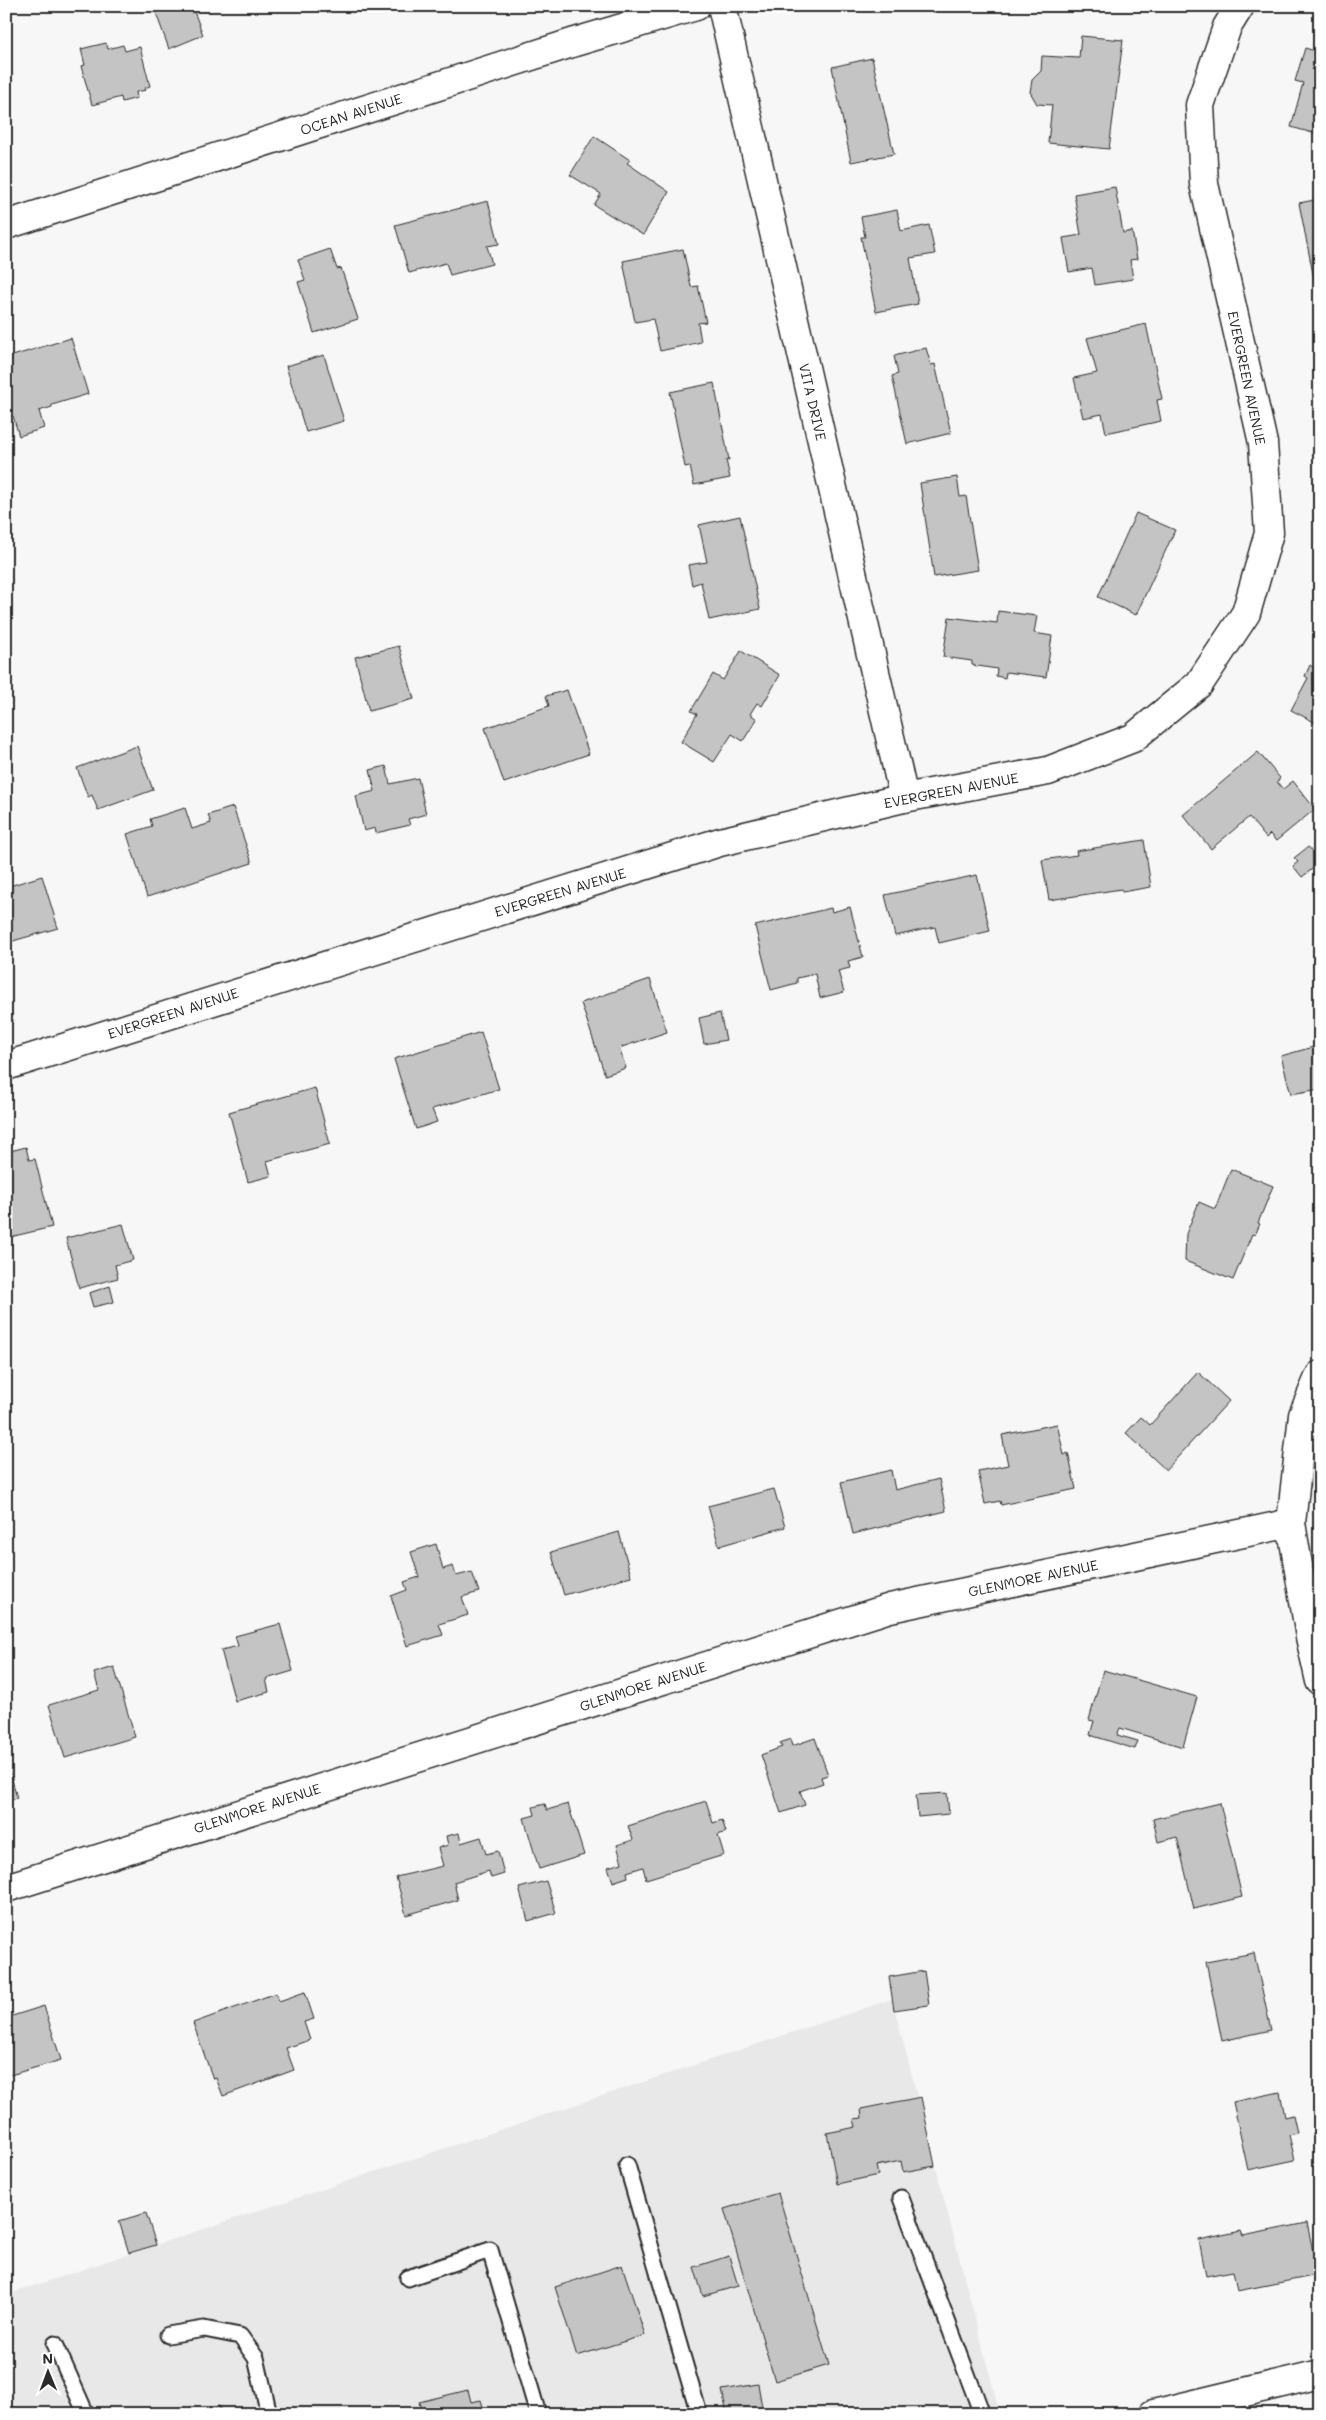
<svg xmlns="http://www.w3.org/2000/svg" width="1326" height="2420" viewBox="0 0 1326 2420" font-family="Mali,sans-serif">
<style>
.built{fill:#e8e8e8}
.building{fill:#c4c4c4;stroke:#2b2b2b}
.lines{fill:none;stroke-linecap:round;stroke-linejoin:round}
.service-casing{stroke:#2b2b2b;stroke-width:19}
.minor-casing{stroke:#2b2b2b;stroke-width:31}
.secondary-casing{stroke:#2b2b2b;stroke-width:31}
.service{stroke:#fff;stroke-width:15}
.minor{stroke:#fff;stroke-width:28}
.secondary{stroke:#fff;stroke-width:28}
.labels{text-anchor:middle;dominant-baseline:central;stroke-width:5;stroke-linejoin:round;paint-order:stroke}
.street-label{font-size:14px;fill:#2b2b2b;stroke:#fff}
</style>
<rect width="100%" height="100%" fill="#f7f7f7"/>
<filter id="ink" filterUnits="userSpaceOnUse"><feTurbulence type="fractalNoise" baseFrequency=".02" numOctaves="2"/><feDisplacementMap in="SourceGraphic" scale="10" xChannelSelector="R" yChannelSelector="G"/><feConvolveMatrix kernelMatrix="1 2 1 2 8 2 1 2 1" color-interpolation-filters="sRGB"/></filter>
<g filter="url(#ink)">
<path class="built" d="M892,1999l108,415h-994v-119z"/>
<g class="building">
<path d="M173,6h19l11,29 -34,14 -13,-36z"/>
<path d="M874,6h12l-4,6z"/>
<path d="M1320,35v100l-29,-8 12,-44 -8,-2 10,-33 10,3z"/>
<path d="M1081,36l42,4 -14,109 -61,-6 4,-38 -15,-1 -7,-12 2,-12 9,-9 1,-15 37,2z"/>
<path d="M106,43l2,6 15,-4 2,6 15,-4 10,39 -5,2 1,2 -10,2 1,6 -15,4 -1,-5 -29,8 -11,-39 4,-1 -4,-16z"/>
<path d="M872,58l22,96 -43,8 -19,-95z"/>
<path d="M594,136l36,24 -3,3 42,29 -26,43 -49,-30 7,-11 -31,-19z"/>
<path d="M1115,187l8,46 9,-2 5,28 -7,1 3,19 -38,6 -3,-17 -23,4 -6,-34 18,-3 -7,-41z"/>
<path d="M1320,199v95h-3l-18,-91z"/>
<path d="M488,201l11,43 -12,2 5,18 -42,11 -4,-12 -37,10 -14,-48z"/>
<path d="M897,210l4,21 28,-6 6,29 -25,4 8,46 -42,8 -15,-75h4l-4,-20z"/>
<path d="M330,249l7,20 4,-1 17,51 -44,14 -16,-51 7,-2 -7,-20z"/>
<path d="M683,249l8,38 7,-1 8,36 -8,1 3,19 -41,9 -7,-32 -18,3 -12,-61z"/>
<path d="M1146,324l16,75 -5,1 4,21 -55,12 -4,-19 -19,4 -9,-40 23,-5 -10,-35z"/>
<path d="M71,338l17,56 -36,11v2l-13,4 5,17 -25,8 -6,-20 -4,1 -3,-11v-48z"/>
<path d="M926,348l5,17 4,-1 16,69 -44,11 -15,-68 6,-2 -4,-18z"/>
<path d="M324,355l20,66 -38,11 -20,-66z"/>
<path d="M714,383l15,77h-3l4,18 -36,7 -4,-19 -5,1 -15,-75z"/>
<path d="M957,477l3,20 6,-1 12,74 -44,7 -14,-94z"/>
<path d="M1136,513l39,17 -39,85 -38,-18z"/>
<path d="M740,516l20,93 -51,11 -8,-38 -9,3 -4,-20 19,-3 -8,-37z"/>
<path d="M998,611l39,5 -3,17 18,3 -6,41 -40,-5 -1,6 -9,-2 1,-7 -25,-4v-4l-29,-4 6,-40 48,6z"/>
<path d="M399,646l15,53 -45,12 -14,-54z"/>
<path d="M741,651l39,24 -18,31 -5,-3 -7,11 7,5 -14,22 -11,-7 -18,28 -33,-20 16,-28 -6,-3 22,-37 10,6z"/>
<path d="M1320,658v67l-29,-15 17,-32 -3,-2 5,-11 4,3z"/>
<path d="M567,690l22,64 -85,29 -19,-55 64,-22 -3,-10z"/>
<path d="M137,746l16,44 -55,20 -6,-15 -4,2 -11,-29z"/>
<path d="M1258,752l22,26 -3,4 6,7 10,-8 22,28 -39,32 -6,-7 -4,4 -17,-21 -38,32 -28,-34z"/>
<path d="M386,766l4,18 28,-6 8,36 -18,5 2,6 -34,8 -1,-5 -11,3 -8,-35 19,-5 -5,-21z"/>
<path d="M233,807l19,56 -105,34 -20,-63 25,-8 -2,-7 35,-11 7,21 19,-6 -3,-8z"/>
<path d="M1144,840l7,47 -29,5 -1,-3 -72,11 -7,-40 35,-5 -1,-4z"/>
<path d="M1308,847l12,10v6l-18,14 -9,-11 5,-4 -4,-4z"/>
<path d="M977,875l13,56 -51,12 -4,-16 -40,9 -10,-41z"/>
<path d="M42,876l16,52 -52,15v-56z"/>
<path d="M850,907l13,50 -15,4 2,7 -12,3 6,21 -24,6 -5,-24 -18,4v5l-26,7 -16,-64 76,-18 1,4z"/>
<path d="M650,979l17,53 -48,16 7,20 -21,7 -24,-72z"/>
<path d="M720,1013l6,27 -22,4 -5,-26z"/>
<path d="M481,1032l18,57 -67,20 5,13 -21,7 -22,-70z"/>
<path d="M1320,1045v44l-29,5 -10,-38z"/>
<path d="M315,1088l15,56 -63,17 4,15 -23,6 -19,-70z"/>
<path d="M26,1147l3,13 6,-1 17,68 -46,11v-86z"/>
<path d="M1231,1169l42,17 -15,37 2,1 -5,11 -3,-1 -19,46 -48,-19 1,-27 13,-32 16,7z"/>
<path d="M123,1224l10,36 -18,5 3,13 -39,10 -13,-50z"/>
<path d="M110,1286l4,16 -21,5 -4,-14z"/>
<path d="M1198,1372l31,29 -63,69 -40,-37 15,-16 9,8z"/>
<path d="M1057,1424l7,31 4,-2 8,36 -75,16 -1,-4 -15,3 -7,-33 30,-6 -6,-30z"/>
<path d="M891,1470l4,20 44,-11 7,32 -93,23 -12,-52z"/>
<path d="M774,1489l11,38 -66,19 -11,-40z"/>
<path d="M619,1532l12,44 -67,19 -13,-43z"/>
<path d="M436,1544l7,25 10,-3 3,10 16,-4 7,20 -17,5 6,18 -29,9 4,11 -36,11 -16,-50 16,-6 -3,-8 15,-5 -8,-25z"/>
<path d="M280,1624l13,47 -27,8 3,13 -34,9 -14,-51 17,-4 -3,-10z"/>
<path d="M114,1667l21,70 -70,21 -16,-53 50,-15 -5,-17z"/>
<path d="M1103,1670l94,27 -14,50 -63,-19 -3,7 21,6 -3,8 -45,-14 4,-14 -5,-1z"/>
<path d="M815,1738l13,37 -7,2 2,6 -23,8 5,14 -24,8 -20,-58 21,-8 -2,-4 10,-4 2,7z"/>
<path d="M6,1757l11,41 -11,4z"/>
<path d="M947,1793l2,21 -31,3 -2,-22z"/>
<path d="M706,1801l7,22 9,-3 4,12 -8,3 6,20 -78,24 -3,-12 -16,5 1,5 -15,5 -5,-15 14,-4 -5,-18 16,-5 -5,-14z"/>
<path d="M1220,1803l22,94 -48,12 -17,-72 -19,5 -5,-23z"/>
<path d="M545,1804l2,6 21,-6 16,51 -45,14 -15,-51 11,-3 -2,-8z"/>
<path d="M459,1833l2,10 20,-6 5,17 12,-3 6,23 -13,4 -2,-7 -35,11 4,18 -52,15 -10,-38 47,-11 -5,-18 10,-3 -2,-9z"/>
<path d="M546,1881l10,32 -28,8 -9,-33z"/>
<path d="M1254,1953l17,77 -49,11 -16,-79z"/>
<path d="M924,1971l5,34 -35,5 -5,-33z"/>
<path d="M305,1992l9,27 -10,3 6,18 -24,8 8,22 -71,26 -7,-18 -3,1 -20,-56 83,-30 3,8z"/>
<path d="M44,2006l17,54 -54,16 4,14 -5,2v-74z"/>
<path d="M1280,2092l5,25 8,-2 4,18 -8,2 6,25 -47,10 -15,-68z"/>
<path d="M921,2097l14,69 -32,6 -2,-11 -25,5 2,9 -41,9 -10,-51 29,-6 -2,-8 8,-1 -1,-9z"/>
<path d="M778,2193l51,172 -54,16 -51,-172z"/>
<path d="M146,2213l10,32 -27,8 -10,-32z"/>
<path d="M1307,2223l11,52 -81,16 -4,-20 -27,5 -7,-36 42,-9 2,5z"/>
<path d="M729,2256l9,30 -35,10 -9,-29z"/>
<path d="M622,2265l23,70 -68,21 -22,-69z"/>
<path d="M758,2384l5,29 -36,1 -5,-24z"/>
<path d="M468,2390l3,12 10,-2 4,14h-63l-3,-12z"/>
<path d="M219,2406l3,8h-28z"/>
</g>
<g class="lines">
<defs>
<g id="service">
<path d="M627,2165l72,249"/>
<path d="M901,2198l81,216"/>
<path d="M408,2278l82,-28 48,164"/>
<path d="M168,2335l36,-6 36,7 16,22 13,56"/>
<path d="M55,2344l31,70"/>
</g>
<g id="minor">
<path d="M722,6l182,792"/>
<path d="M6,225l569,-183 121,-36"/>
<path d="M6,1066l714,-224 184,-44 144,-27 85,-33 66,-54 47,-71 23,-80 -6,-90 -59,-259 -4,-79 27,-78 13,-21"/>
<path d="M1320,1375l-17,40 -12,108 19,114 10,44"/>
<path d="M6,1888l884,-280 401,-85"/>
</g>
<path id="secondary" d="M1153,2414l167,-40"/>
</defs>
<use href="#service" class="service-casing"/>
<use href="#minor" class="minor-casing"/>
<use href="#secondary" class="secondary-casing"/>
<use href="#service" class="service"/>
<use href="#minor" class="minor"/>
<use href="#secondary" class="secondary"/>
</g>
</g>
<g class="labels">
<g class="street-label">
<text transform="translate(351 114) rotate(-18)">OCEAN AVENUE</text>
<text transform="translate(1247 378) rotate(78)">EVERGREEN AVENUE</text>
<text transform="translate(813 402) rotate(77)">VITA DRIVE</text>
<text transform="translate(951 790) rotate(-11)">EVERGREEN AVENUE</text>
<text transform="translate(560 892) rotate(-17)">EVERGREEN AVENUE</text>
<text transform="translate(173 1013) rotate(-18)">EVERGREEN AVENUE</text>
<text transform="translate(1033 1578) rotate(-12)">GLENMORE AVENUE</text>
<text transform="translate(643 1686) rotate(-18)">GLENMORE AVENUE</text>
<text transform="translate(257 1808) rotate(-18)">GLENMORE AVENUE</text>
</g>
</g>
<rect width="1326" height="2420" fill="none" stroke="#fff" stroke-width="25"/>
<rect x="12" y="12" width="1301" height="2395" fill="none" stroke="#2b2b2b" stroke-width="2" filter="url(#ink)"/>
<g transform="translate(48 2372) rotate(359)" stroke="#ffffff" stroke-width="4" paint-order="stroke">
<path d="M0-4L9 19L0 12L-9 19Z" fill="#2b2b2b"/>
<text y="-8" font-size="14" font-weight="bold" text-anchor="middle" fill="#2b2b2b">N</text>
</g>
</svg>
